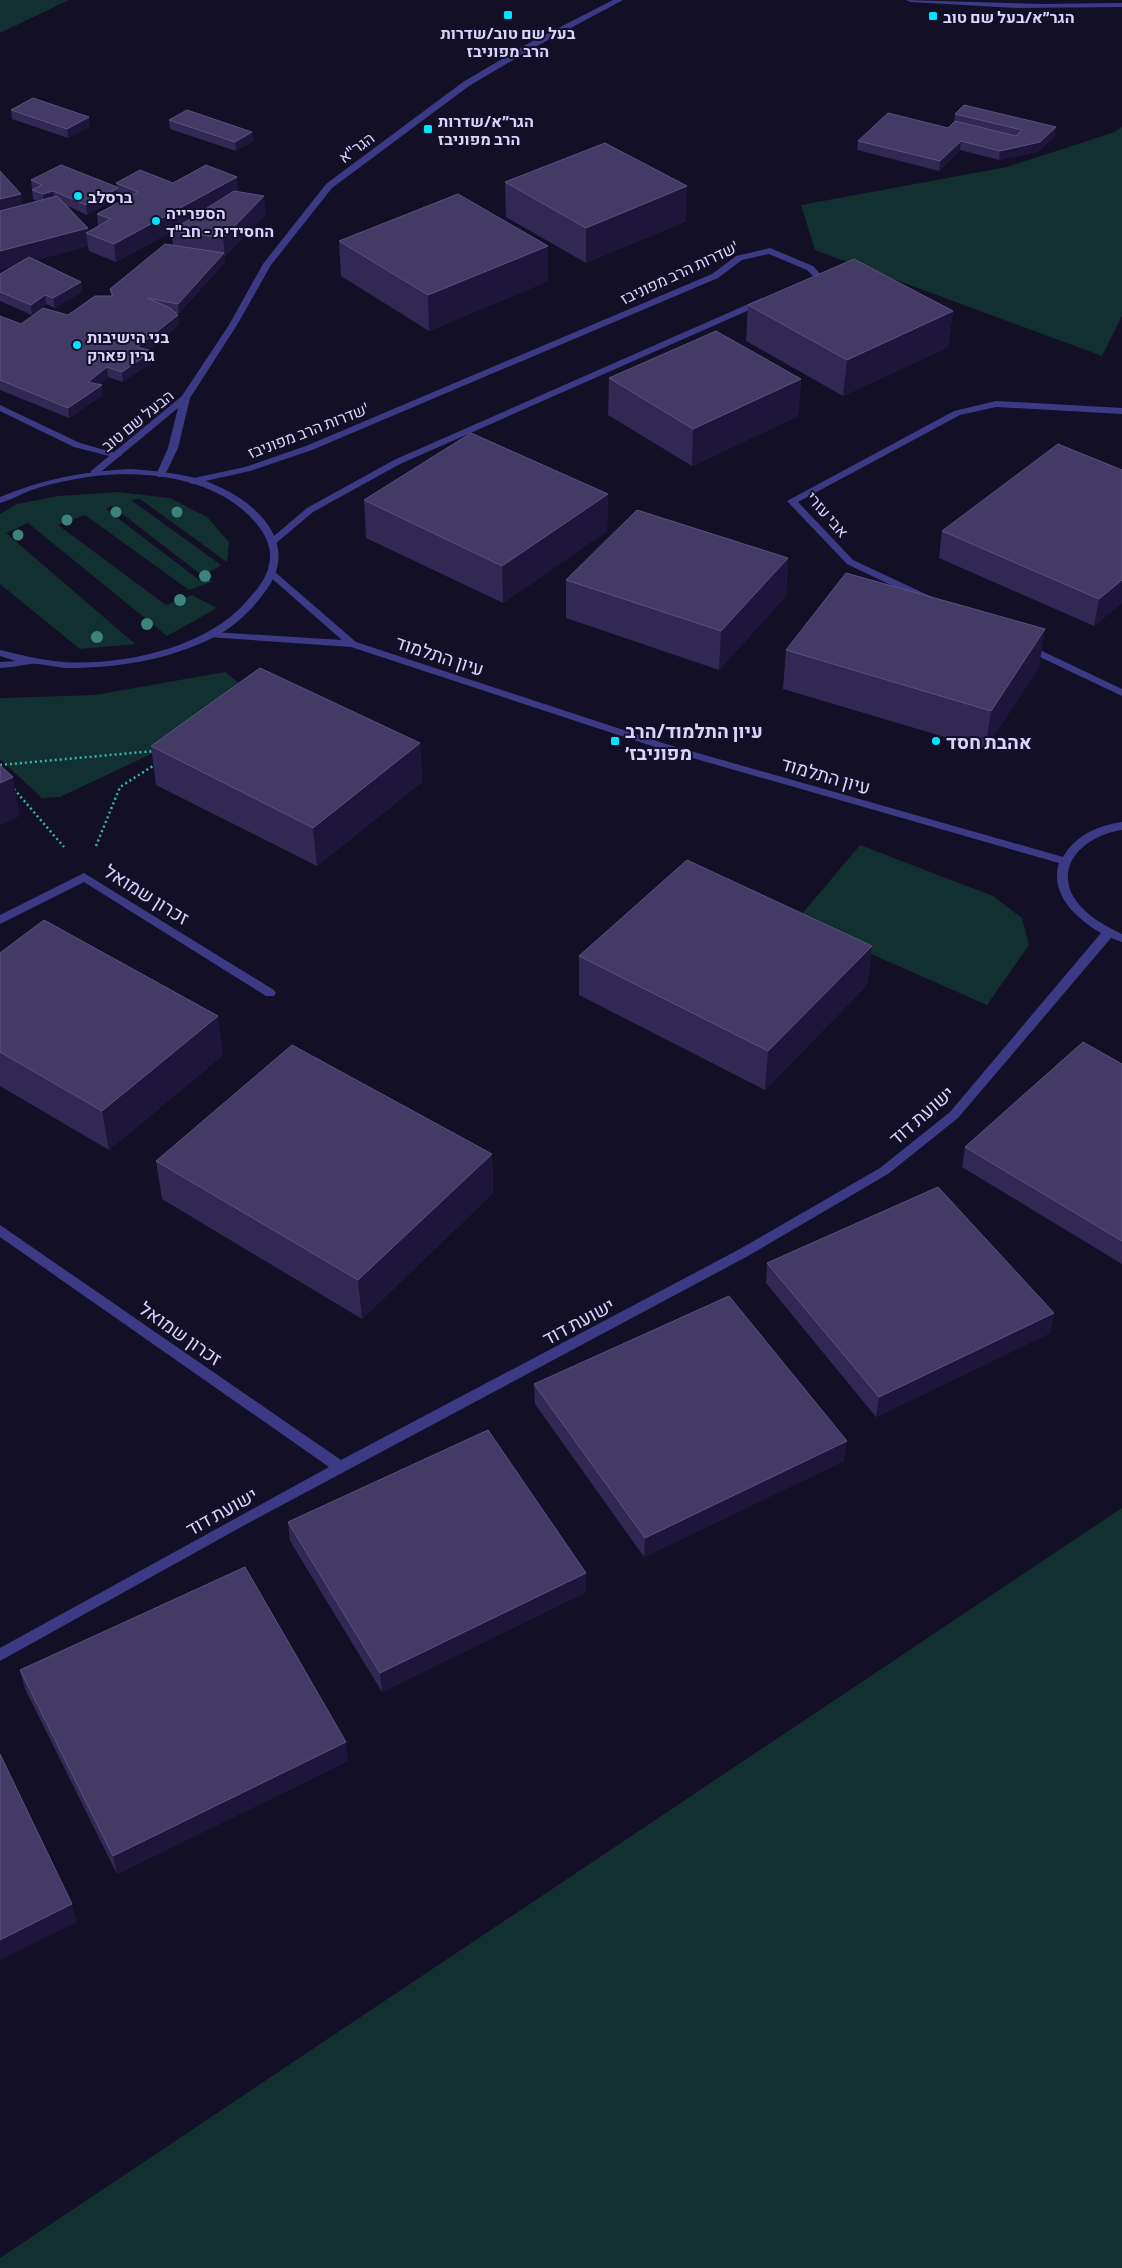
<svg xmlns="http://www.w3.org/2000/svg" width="1122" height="2268" viewBox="0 0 1122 2268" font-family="Commissioner,Heebo,sans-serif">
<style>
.green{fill:#12302f}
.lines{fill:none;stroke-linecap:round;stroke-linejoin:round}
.path{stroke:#2fb8b0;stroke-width:2.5;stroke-dasharray:2 3;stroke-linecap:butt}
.service{fill:#3d3a85;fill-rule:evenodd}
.minor{fill:#3d3a85;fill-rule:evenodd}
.tertiary{fill:#3d3a85;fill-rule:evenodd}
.tree{fill:#3d827b}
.wall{fill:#312854;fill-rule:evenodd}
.shaded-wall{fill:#1d163a}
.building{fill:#433a66;stroke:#5a527e}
.poi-dot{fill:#00e5ff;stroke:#130f26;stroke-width:2}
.labels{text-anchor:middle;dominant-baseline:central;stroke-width:4;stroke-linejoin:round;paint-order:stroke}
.far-poi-label{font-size:16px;font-weight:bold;fill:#d9d4ff;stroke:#130f26;text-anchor:start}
.far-street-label{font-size:16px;fill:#d9d4ff;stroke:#130f26}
.street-label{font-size:19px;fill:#d9d4ff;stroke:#130f26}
.poi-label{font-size:19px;font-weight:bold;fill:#d9d4ff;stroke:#130f26;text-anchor:start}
</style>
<rect width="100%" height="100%" fill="#130f26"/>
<g class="green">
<path d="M0,0h69l-69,33z"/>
<path d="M1122,127v189l-20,40 -287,-106 -14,-45 206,-38 108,-35z"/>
<path d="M118,492l52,6 37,19 22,25 -2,20 -87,-63 -9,1 90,65 -18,11 -91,-70 -6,3 93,71 15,1 -25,9 -104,-75 -27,10 108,80 26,-10 25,13 -50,28 -139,-113 -22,10 129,111 -55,5 -80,-65v-70l17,-10 41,-8z"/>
<path d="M225,672l23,18 -84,58 -104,49 -18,1 -42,-39v-61l95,-3z"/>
<path d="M860,845l133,51 29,22 7,27 -42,60 -191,-84z"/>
<path d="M1122,1508v760h-1122v-10z"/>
</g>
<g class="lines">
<g class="path">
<path d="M0,765l154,-14"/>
<path d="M14,789l50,58"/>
<path d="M96,846l24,-59 36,-23"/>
</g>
<path class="service" d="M0,405l80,38 42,12 -5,3 -43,-11 -74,-36z"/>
<g class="minor">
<path d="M613,0h10l-88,47 -66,39 -137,102 -61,77 -34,60 -47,73 -12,50 -14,29h-6l-2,-2 12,-27 10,-40 -81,67h-6v-4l91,-75 47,-71 34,-61 63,-80 137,-102 66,-39z"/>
<path d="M906,0l136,4 80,-1v4l-106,1 -106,-6z"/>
<path d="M770,248l43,18 17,18 -4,3h-6v-4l-13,-13 -38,-16 -27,6 -24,18 -406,172 -62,21 -58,13 -5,-3 2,-2 56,-12 61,-21 406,-172 24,-18z"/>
<path d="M762,298l4,3 -1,2 -365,161 -87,48 -38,32h-6l-2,-2 40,-34 87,-48z"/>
<path d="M996,401l126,7v6l-126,-7 -36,8 -162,87 55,58 79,37v4h-8l-77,-37 -60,-63 167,-90z"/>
<path d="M272,571l3,1 81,70 310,102 397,113c13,-22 34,-31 59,-35v8c-30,4 -65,28 -51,62 9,20 32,33 51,42v8l-11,-4 -153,180 -70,56 -140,82 -505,270 -243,135v-13l329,-181 -329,-230v-12l341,235 397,-210 142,-82 70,-56 151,-179c-24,-14 -52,-39 -42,-70l-401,-115 -307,-101 -143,-10 -1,-2 5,-3 130,8 -73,-64 -2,-2z"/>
<path d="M1025,643l97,46v7l-101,-48v-4z"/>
<path d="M84,873l190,117 2,3 -2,3h-8l-182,-114 -84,42v-9z"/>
</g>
<path class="tertiary" d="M131,469c24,2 48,4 71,11 44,14 99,56 67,106 -14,21 -33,40 -55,51 -45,23 -97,31 -147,31 -12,0 -25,-5 -37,-4 -10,2 -20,3 -30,4v-6l16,-1 -16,-5v-6c21,5 41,10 63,12 59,4 142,-14 182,-59 10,-11 21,-23 24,-38 4,-16 -3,-30 -13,-42 -38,-45 -107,-53 -161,-47 -22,3 -43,7 -63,14 -11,4 -21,10 -32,13v-6c43,-18 85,-26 131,-28z"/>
</g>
<g class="tree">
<circle cx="116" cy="512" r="5.5"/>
<circle cx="177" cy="512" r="5.5"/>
<circle cx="67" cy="520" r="5.5"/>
<circle cx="18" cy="535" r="5.5"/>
<circle cx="205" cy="576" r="6"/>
<circle cx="180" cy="600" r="6"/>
<circle cx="147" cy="624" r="6"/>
<circle cx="97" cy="637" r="6"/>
</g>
<g class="wall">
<path d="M11,110l79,16 -22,12 -56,-19z"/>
<path d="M955,114l100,22 -16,15 -40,9 -39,-10 -21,21 -82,-21 1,-9 90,-13 6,-6z"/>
<path d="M169,120l83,12 1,9 -17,10 -66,-22z"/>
<path d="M0,171l23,34 14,-4 -4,-2 -2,-19 86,7 -1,-4h57l66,9 27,22 -42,43 1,5 -46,51h-4l3,2 1,10 -31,25 6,11 -31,21 -15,-5 -9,8 4,10 -34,23 -69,-28v-74l21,8 47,-9 43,-19 -1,-7 63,-44 -2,-13 -55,30 -27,-11 -1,-5 -52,14 45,22 1,10 -27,16 -9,-4 -14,11 -32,-14v-27l13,-8 -13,4zM118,198v3h2l-23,13 1,12 -9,6 -21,-26 19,9z"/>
<path d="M505,182l181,39 -100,42 -80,-46z"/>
<path d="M339,241l209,5v35l-119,50 -88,-55z"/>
<path d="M748,305l205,6 -5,36 -105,49 -97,-55z"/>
<path d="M609,378l192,1 -3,37 -106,50 -84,-51z"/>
<path d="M1122,470v133l-28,23 -155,-68 3,-27z"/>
<path d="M608,494l-1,37 -104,72 -137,-65 -2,-38z"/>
<path d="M788,558l-2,38 -67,74 -153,-52v-38z"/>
<path d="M786,650l253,17 -54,82 -202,-60z"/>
<path d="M420,743l2,39 -105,84 -161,-81 -5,-39z"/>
<path d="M872,946l-5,39 -102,105 -186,-95v-39z"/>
<path d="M0,953l223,102 -114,95 -109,-64z"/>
<path d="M1122,1064v200l-160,-97 3,-20z"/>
<path d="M492,1154l1,39 -131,126 -200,-120 -6,-38z"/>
<path d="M767,1263l287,50 -4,20 -174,84 -110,-134z"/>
<path d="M534,1384l310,77 -200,96 -109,-153z"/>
<path d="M288,1522l298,51v19l-204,100 -92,-151z"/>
<path d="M20,1670l328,91 -231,113 -92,-185z"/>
</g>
<g class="shaded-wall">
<path d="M89,117l1,9 -22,12 -1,-9z"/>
<path d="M1056,127l-1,9 -16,15 -40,9 1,-9z"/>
<path d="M252,132l1,9 -17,10 -1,-9z"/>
<path d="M961,141l-1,9 -21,21 1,-10z"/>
<path d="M237,177l2,18 -123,67 -2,-18z"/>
<path d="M687,186l-1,35 -100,42v-35z"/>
<path d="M117,189l1,9 -31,17 -1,-10z"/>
<path d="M53,191l2,10 -11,3 -1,-10z"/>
<path d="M21,194l3,18 -24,6v-19z"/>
<path d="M264,196l2,18 -41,43 -2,-19z"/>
<path d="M88,228l1,6 -3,-1 2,13 -88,24v-19z"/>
<path d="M548,246v35l-119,50 -1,-36z"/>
<path d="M224,253l1,9 -46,51 -1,-9z"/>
<path d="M81,282l1,10 -27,16 -2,-10z"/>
<path d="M45,295l1,9 -14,11 -1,-10z"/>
<path d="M953,311l-5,36 -105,49 4,-36z"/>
<path d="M178,315l1,10 -40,32 -2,-10z"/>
<path d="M152,351l2,10 -31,21 -1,-10z"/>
<path d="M107,367l1,10 -18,15 -2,-10z"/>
<path d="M801,379l-3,37 -106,50 1,-37z"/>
<path d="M102,385l1,10 -34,23 -1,-10z"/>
<path d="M608,494l-1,37 -104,72 -1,-37z"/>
<path d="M788,558l-2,38 -67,74 2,-39z"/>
<path d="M1122,580v23l-28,23 5,-27z"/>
<path d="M1045,629l-6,38 -54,82 6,-38z"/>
<path d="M420,743l2,39 -105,84 -4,-38z"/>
<path d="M13,777l7,39 -20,9v-42z"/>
<path d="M872,946l-5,39 -102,105 3,-39z"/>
<path d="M218,1016l5,39 -114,95 -7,-39z"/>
<path d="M492,1154l1,39 -131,126 -4,-39z"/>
<path d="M1054,1313l-4,20 -174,84 3,-20z"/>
<path d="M847,1441l-3,20 -200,96 1,-19z"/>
<path d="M586,1573v19l-204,100 -2,-19z"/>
<path d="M346,1742l2,19 -231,113 -4,-18z"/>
<path d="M72,1904l5,18 -77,38v-20z"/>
</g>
<g class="building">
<path d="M33,98l56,19 -22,12 -56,-19z"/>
<path d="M964,105l92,22 -16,15 -40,9 -39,-10 -21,20 -82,-20 30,-28 60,15 7,-7 61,15 6,-6 -67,-16z"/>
<path d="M187,110l65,22 -17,10 -66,-22z"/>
<path d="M605,143l82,43 -101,42 -81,-46z"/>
<path d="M61,165l56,22v2l-31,16 -33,-14 -10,3 -11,-4 10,-5 -11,-5z"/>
<path d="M206,165l31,12 -123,67 -28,-11 25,-14 -14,-5 41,-22 -22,-9 24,-13 33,13z"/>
<path d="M0,171l21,23 -21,5z"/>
<path d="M234,191l30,5 -41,42 -52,-7z"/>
<path d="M458,194l90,52 -120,49 -89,-54z"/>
<path d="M57,196l31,32 -88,23v-40z"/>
<path d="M165,244l59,9 -46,51 -31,-6 23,10 8,7 -41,32 15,4 -30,21 -15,-5 -19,15 14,3 -34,23 -68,-28v-64l21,8 22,-16 25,7 27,-19h18l-3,-7z"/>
<path d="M29,257l52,25 -28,16 -8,-3 -14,10 -31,-13v-18z"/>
<path d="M854,259l99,52 -106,49 -99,-55z"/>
<path d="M716,331l85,48 -108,50 -84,-51z"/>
<path d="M471,433l137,61 -106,72 -138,-66z"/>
<path d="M1058,444l64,26v110l-23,19 -157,-68z"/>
<path d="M637,510l151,48 -67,73 -155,-51z"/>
<path d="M846,573l199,56 -54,82 -205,-61z"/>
<path d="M260,668l160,75 -107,85 -162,-82z"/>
<path d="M0,765l13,12 -13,6z"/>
<path d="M687,860l185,86 -104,105 -189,-95z"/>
<path d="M44,920l174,96 -116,95 -102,-59v-99z"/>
<path d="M1083,1042l39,22v177l-157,-94z"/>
<path d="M292,1045l200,109 -134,126 -202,-119z"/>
<path d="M938,1187l116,126 -175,84 -112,-134z"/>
<path d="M729,1296l118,145 -202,97 -111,-154z"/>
<path d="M488,1430l98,143 -206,100 -92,-151z"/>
<path d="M245,1567l101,175 -233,114 -93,-186z"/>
<path d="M0,1754l72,150 -72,36z"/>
</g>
<g class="poi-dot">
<rect x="503" y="10" width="10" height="10" rx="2.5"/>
<rect x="928" y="11" width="10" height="10" rx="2.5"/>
<rect x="423" y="124" width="10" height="10" rx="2.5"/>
<circle cx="78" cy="196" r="5"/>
<circle cx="156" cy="221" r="5"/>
<circle cx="77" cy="345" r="5"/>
<rect x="610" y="736" width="10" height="10" rx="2.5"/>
<circle cx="936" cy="741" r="5"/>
</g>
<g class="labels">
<g class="far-poi-label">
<text x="943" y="16">הגר״א/בעל שם טוב</text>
<text x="508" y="32" text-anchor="middle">בעל שם טוב/שדרות<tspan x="508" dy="18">הרב מפוניבז</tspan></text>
<text x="438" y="120">הגר״א/שדרות<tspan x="438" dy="18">הרב מפוניבז</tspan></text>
<text x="88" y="196">ברסלב</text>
<text x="166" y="212">הספרייה<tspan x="166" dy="18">החסידית - חב"ד</tspan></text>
<text x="87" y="336">בני הישיבות<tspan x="87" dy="18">גרין פארק</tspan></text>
</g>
<g class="far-street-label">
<text transform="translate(356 147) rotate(-37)">הגר"א</text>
<text transform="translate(679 272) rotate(-25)">שדרות הרב מפוניבז'</text>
<text transform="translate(137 420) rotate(-39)">הבעל שם טוב</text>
<text transform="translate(308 430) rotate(-21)">שדרות הרב מפוניבז'</text>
<text transform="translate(828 514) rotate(49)">אבי עזרי</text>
</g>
<g class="street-label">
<text transform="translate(440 655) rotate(18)">עיון התלמוד</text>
<text transform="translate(826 775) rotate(16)">עיון התלמוד</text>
<text transform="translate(147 894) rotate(32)">זכרון שמואל</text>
<text transform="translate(921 1115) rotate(-41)">ישועת דוד</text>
<text transform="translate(578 1321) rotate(-28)">ישועת דוד</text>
<text transform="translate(181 1333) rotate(35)">זכרון שמואל</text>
<text transform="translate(221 1511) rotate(-29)">ישועת דוד</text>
</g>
<g class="poi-label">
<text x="625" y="730">עיון התלמוד/הרב<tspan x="625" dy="22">מפוניבז׳</tspan></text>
<text x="946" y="741">אהבת חסד</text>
</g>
</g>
</svg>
